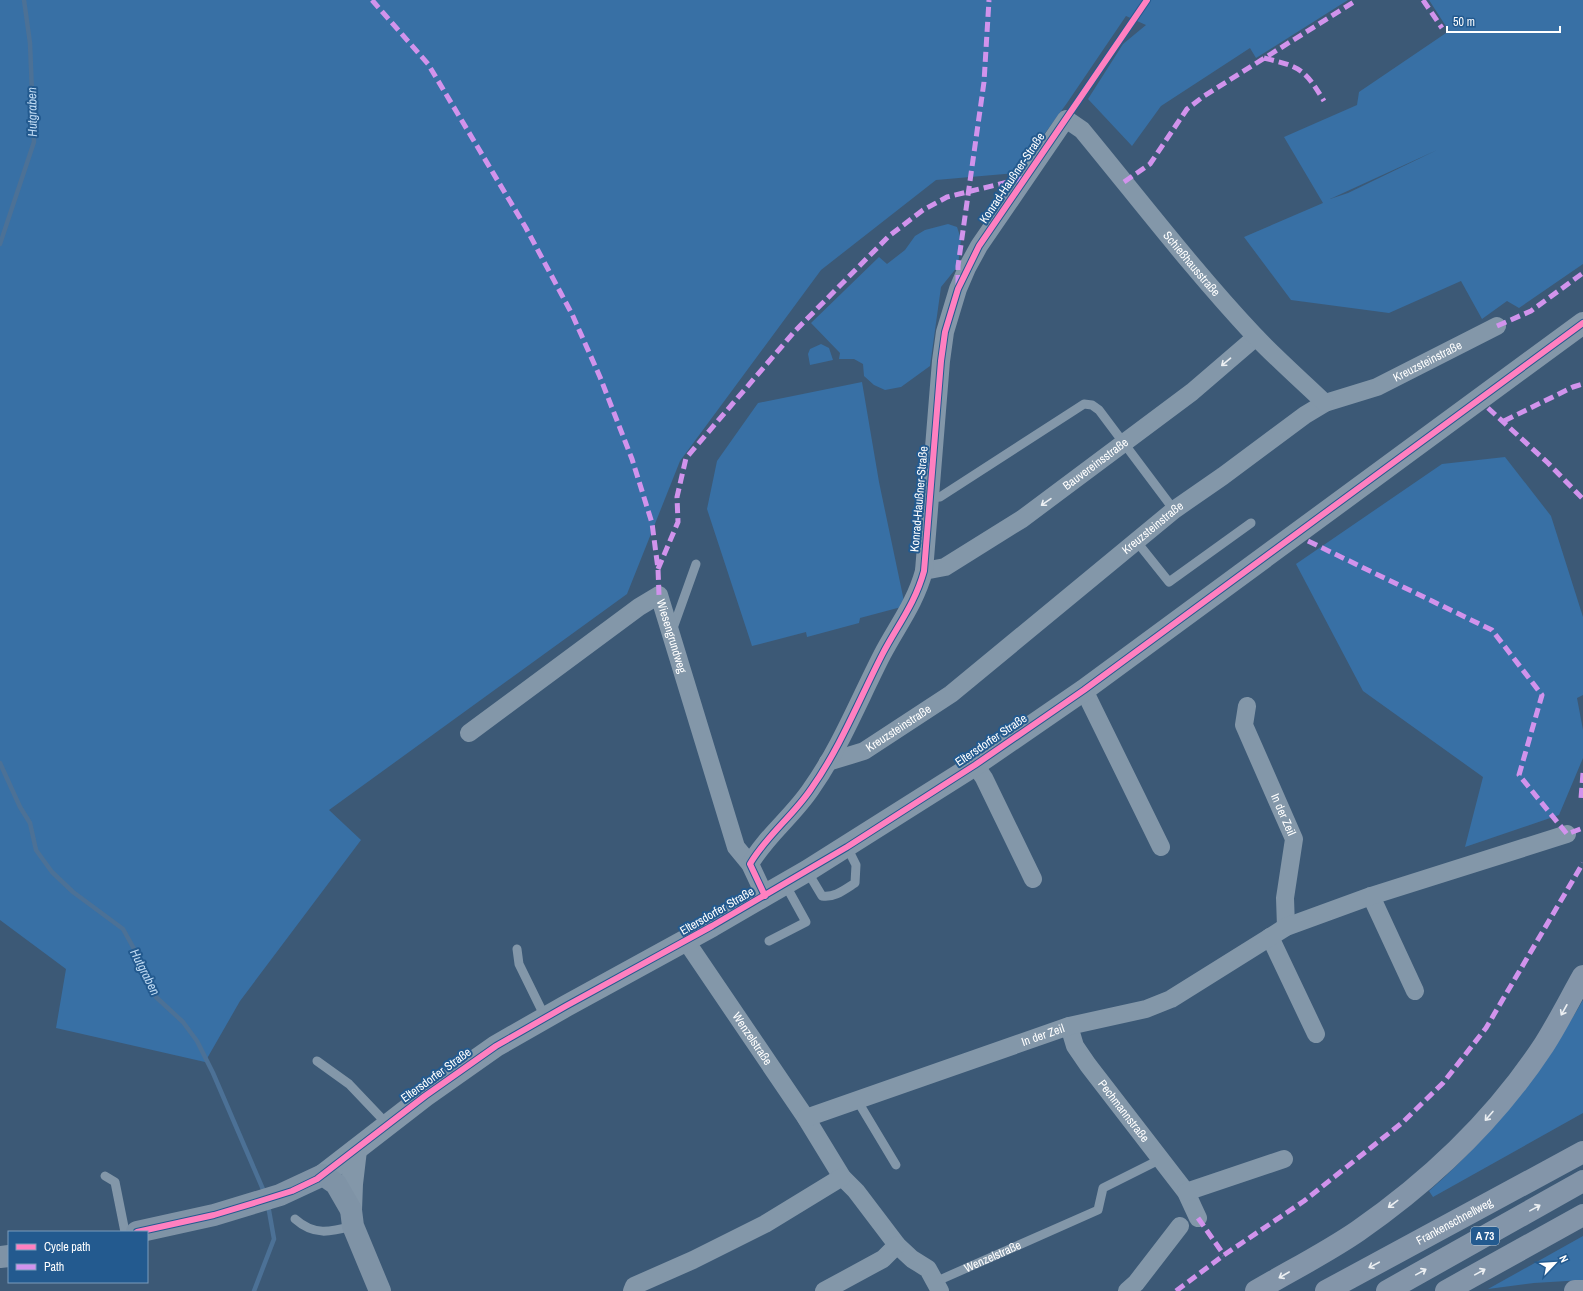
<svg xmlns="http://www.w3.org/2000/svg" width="1583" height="1291" viewBox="0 0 1583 1291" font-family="'Archivo Narrow',sans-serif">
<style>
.green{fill:#3870a5;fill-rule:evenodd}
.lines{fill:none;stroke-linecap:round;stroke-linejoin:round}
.stream{stroke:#4c7196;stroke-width:4.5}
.service{stroke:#8397a9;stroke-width:9}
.minor{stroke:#8397a9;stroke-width:18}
.tertiary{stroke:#8397a9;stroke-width:22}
.secondary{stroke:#7f93a6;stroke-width:22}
.motorway{stroke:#8395a9;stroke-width:22}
.quiet{stroke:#d193ec;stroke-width:5;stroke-dasharray:10 5;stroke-linecap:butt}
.cycleway-casing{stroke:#235a8f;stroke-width:8}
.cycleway{stroke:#ff80c0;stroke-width:6}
.oneway{stroke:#eceff2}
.labels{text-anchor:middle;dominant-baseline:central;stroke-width:4;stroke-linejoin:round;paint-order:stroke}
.shield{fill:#235a8f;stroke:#bdcedd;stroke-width:1}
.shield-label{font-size:11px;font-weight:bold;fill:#fff}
.street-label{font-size:12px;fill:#fff;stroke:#235a8f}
.water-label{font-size:13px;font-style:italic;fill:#bfdaf3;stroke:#235a8f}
</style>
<rect width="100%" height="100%" fill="#3c5976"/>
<g class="green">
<path d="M0,0h1348l-92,58 -6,-10 -89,58 -29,40 -44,-47 35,-55 23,-19 -20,-9 -59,87 -51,70 -80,7 -115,90 -141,191 -53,133 -298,216 32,30 -121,161 -35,61 -149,-34 10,-59 -66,-49z"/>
<path d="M1429,0h154v264l-64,44 -12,-7 -25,18 -21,-38 -72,32 -98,-13 -47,-63 79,-34 -39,-66 73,-32 2,-13 90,-61zM1437,150l-89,43 -18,6z"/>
<path d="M948,224l9,3 4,12 -3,27 -17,21 -11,79 -29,21 -16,3 -11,-5 -10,-9 -1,-12 -9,-5h-15l1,-6 -29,-30 68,-66 8,7 18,-14 10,-14 10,-6z"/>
<path d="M821,344l8,4 4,12 -23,5 -2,-11 2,-5z"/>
<path d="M862,382l17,100 26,124 -45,12 -1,5 -52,14 -1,-5 -54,14 -45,-137 10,-48 41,-58z"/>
<path d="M1505,457l46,59 32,101v78l-6,3 6,32v28l-24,57 -94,32 18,-70 -120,-86 -67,-127 146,-100z"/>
<path d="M1583,1000v113l-150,84 -4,-6c62,-54 113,-120 154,-191z"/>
<path d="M1583,1236v44l-49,3 -46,6z"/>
</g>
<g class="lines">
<g class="stream">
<path d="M0,244l34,-102 -4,-99 -6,-43"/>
<path d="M0,763l20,44 10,16 6,27 16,22 21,20 50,37 15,27 18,41 27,25 14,19 16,32 52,121"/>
<path d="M254,1291l20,-52 -6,-34"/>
</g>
<g class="service">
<path d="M930,498l10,-1 144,-93 8,1 7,5 75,100"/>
<path d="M1137,542l32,40 82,-59"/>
<path d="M672,631l24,-67"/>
<path d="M807,871l15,25c12,2 22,-6 33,-13l1,-18 -9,-18"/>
<path d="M769,941l37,-19 -21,-38"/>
<path d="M517,949l2,15 26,53"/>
<path d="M317,1061l32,23 39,41"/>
<path d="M857,1100l39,65"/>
<path d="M105,1176l10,6 10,50"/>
<path d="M295,1219c19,17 35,13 58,7"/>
<path id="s1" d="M935,1282l163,-72 5,-22 58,-29"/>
</g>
<g class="minor">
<path id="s2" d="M924,571l21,-4 77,-48 170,-127 64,-55"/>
<path d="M1084,690l77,157"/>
<path id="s3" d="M1247,706l-3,19 50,114 -9,59 1,29"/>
<path id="s4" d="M469,733l170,-126 20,-12 77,252 14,17 15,32"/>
<path id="s5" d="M828,762l36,-11 87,-57 223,-184 49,-34 82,-61 20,-12 52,-16 120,-61"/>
<path d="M975,765l9,13 49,101"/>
<path id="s6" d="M750,864c16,-28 43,-48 61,-75 29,-41 48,-89 71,-134 15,-29 33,-51 42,-84l17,-210 4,-29 13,-43 9,-21 12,-22 87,-127 16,11c57,69 111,140 173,206 22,23 47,45 70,67"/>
<path d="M1371,896l44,95"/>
<path d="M1270,937l46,97"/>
<path id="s7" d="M686,941l120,177 36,59 14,14 41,54 15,14 16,10 12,22"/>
<path id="s8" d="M1069,1026l6,20 13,19 98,127 12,26"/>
<path id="s9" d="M806,1118l263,-92 77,-17 25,-10 115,-72 85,-31 196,-62"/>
<path d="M1186,1192l98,-33"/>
<path d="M632,1291l2,-5 59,-26 72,-36 77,-47"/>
<path d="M824,1291l59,-32 14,-14"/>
<path d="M1127,1291l9,-8 44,-57"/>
</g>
<g class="tertiary">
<path d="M323,1175l102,-79 71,-50 70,-40 146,-80 95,-55 168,-106 109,-75 499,-367"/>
<path d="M351,1210l1,-26 4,-34"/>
</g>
<g class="secondary">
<path d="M137,1232l77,-17 66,-20 43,-20 13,9 15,26 2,16 27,65"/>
<path d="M0,1257l9,-1"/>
</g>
<g class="motorway">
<path d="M1256,1291c34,-20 70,-38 102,-60 72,-50 138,-113 186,-186 14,-22 26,-46 39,-69"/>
<path id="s10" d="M1326,1291l257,-139"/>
<path d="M1387,1291l196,-110"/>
<path d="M1446,1291l137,-76"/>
<path d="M1575,1291h8"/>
</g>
<g class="quiet">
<path d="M372,0l56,64 98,164 46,86 28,63 32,82 20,64 6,46 1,26"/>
<path d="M1423,0l19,28"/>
<path d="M1264,58c36,9 40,10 60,43"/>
<path d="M1124,182l26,-18 37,-55 17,-13 153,-96"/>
<path d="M958,285v-19l26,-184 5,-82"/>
<path d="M1497,326l34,-15 52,-38"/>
<path d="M1488,408l60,55 35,36"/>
<path d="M1504,421l69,-34 10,-3"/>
<path d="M1308,541l184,89 50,65 -23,80 48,59 16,-6"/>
<path d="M658,569l20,-47 -1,-25 9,-39 109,-127 94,-95 34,-26 24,-13 77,-19"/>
<path d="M1583,773l-2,25 2,2"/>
<path d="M1198,1218l26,37"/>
<path d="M1176,1291l48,-36 80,-54 99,-79 40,-39 43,-55 97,-165"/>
</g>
<defs>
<g id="cycleway">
<path d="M765,896l-15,-32c16,-28 43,-48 61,-75 29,-41 48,-89 71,-134 15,-29 33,-51 42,-84l17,-210 4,-29 13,-43 21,-43 168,-246"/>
<path d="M137,1232l77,-17 43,-13 35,-11 25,-12 108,-83 71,-50 70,-40 146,-80 135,-79 128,-82 109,-75 499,-367"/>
</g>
</defs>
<use href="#cycleway" class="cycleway-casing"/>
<use href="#cycleway" class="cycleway"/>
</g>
<defs><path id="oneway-shaft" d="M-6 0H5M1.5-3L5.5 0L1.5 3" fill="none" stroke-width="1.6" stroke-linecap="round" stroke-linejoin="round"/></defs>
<g class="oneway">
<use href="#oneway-shaft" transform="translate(1226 362) rotate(140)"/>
<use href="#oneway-shaft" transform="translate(1046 502) rotate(145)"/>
<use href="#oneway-shaft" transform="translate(1564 1010) rotate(119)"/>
<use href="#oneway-shaft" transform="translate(1489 1116) rotate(131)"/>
<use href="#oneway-shaft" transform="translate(1393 1204) rotate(143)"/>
<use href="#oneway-shaft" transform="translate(1535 1208) rotate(-29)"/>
<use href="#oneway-shaft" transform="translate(1374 1265) rotate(152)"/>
<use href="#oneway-shaft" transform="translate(1421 1272) rotate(-29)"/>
<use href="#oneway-shaft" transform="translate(1480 1272) rotate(-29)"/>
<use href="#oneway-shaft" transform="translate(1284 1275) rotate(150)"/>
</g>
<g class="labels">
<rect class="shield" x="1471" y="1227" width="28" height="18" rx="3"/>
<g class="shield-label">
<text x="1485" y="1236">A 73</text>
</g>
<g class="street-label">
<text transform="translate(1012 178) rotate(-56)">Konrad-Haußner-Straße</text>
<text stroke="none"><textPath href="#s6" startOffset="1022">Schießhausstraße</textPath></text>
<text stroke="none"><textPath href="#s5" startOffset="727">Kreuzsteinstraße</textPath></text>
<text stroke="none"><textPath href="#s2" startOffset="204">Bauvereinsstraße</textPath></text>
<text transform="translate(919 499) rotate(-85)">Konrad-Haußner-Straße</text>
<text stroke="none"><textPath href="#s5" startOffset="403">Kreuzsteinstraße</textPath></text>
<text stroke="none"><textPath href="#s4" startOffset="278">Wiesengrundweg</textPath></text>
<text stroke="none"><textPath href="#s5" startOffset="79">Kreuzsteinstraße</textPath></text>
<text transform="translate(991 740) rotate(-34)">Eltersdorfer Straße</text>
<text stroke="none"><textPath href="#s3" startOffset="117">In der Zeil</textPath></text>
<text transform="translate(717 911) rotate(-30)">Eltersdorfer Straße</text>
<text stroke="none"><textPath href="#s9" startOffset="251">In der Zeil</textPath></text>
<text stroke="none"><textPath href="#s7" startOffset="118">Wenzelstraße</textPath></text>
<text transform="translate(436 1075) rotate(-36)">Eltersdorfer Straße</text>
<text stroke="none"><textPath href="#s8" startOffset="102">Pechmannstraße</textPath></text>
<text stroke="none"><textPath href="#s10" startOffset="146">Frankenschnellweg</textPath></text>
<text stroke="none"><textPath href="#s1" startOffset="63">Wenzelstraße</textPath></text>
</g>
<g class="water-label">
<text transform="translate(32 112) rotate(-91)">Hutgraben</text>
<text transform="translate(145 972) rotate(63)">Hutgraben</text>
</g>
</g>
<rect x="8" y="1231" width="140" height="52" fill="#235a8f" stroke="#7b9cbc"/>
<rect x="16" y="1244" width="20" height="6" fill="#ff80c0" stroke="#7b9cbc"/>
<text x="44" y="1251" font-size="12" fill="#ffffff">Cycle path</text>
<rect x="16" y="1264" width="20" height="6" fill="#d193ec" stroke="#7b9cbc"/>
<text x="44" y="1271" font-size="12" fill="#ffffff">Path</text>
<g transform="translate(1555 1263) rotate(65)" stroke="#235a8f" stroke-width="3" paint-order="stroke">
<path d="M0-3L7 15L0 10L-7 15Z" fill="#ffffff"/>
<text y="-6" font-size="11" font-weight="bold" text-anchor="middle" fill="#ffffff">N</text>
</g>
<path d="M1447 26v6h113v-6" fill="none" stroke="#ffffff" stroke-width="2"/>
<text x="1453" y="26" font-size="12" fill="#ffffff" stroke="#235a8f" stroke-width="3" paint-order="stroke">50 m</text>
</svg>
